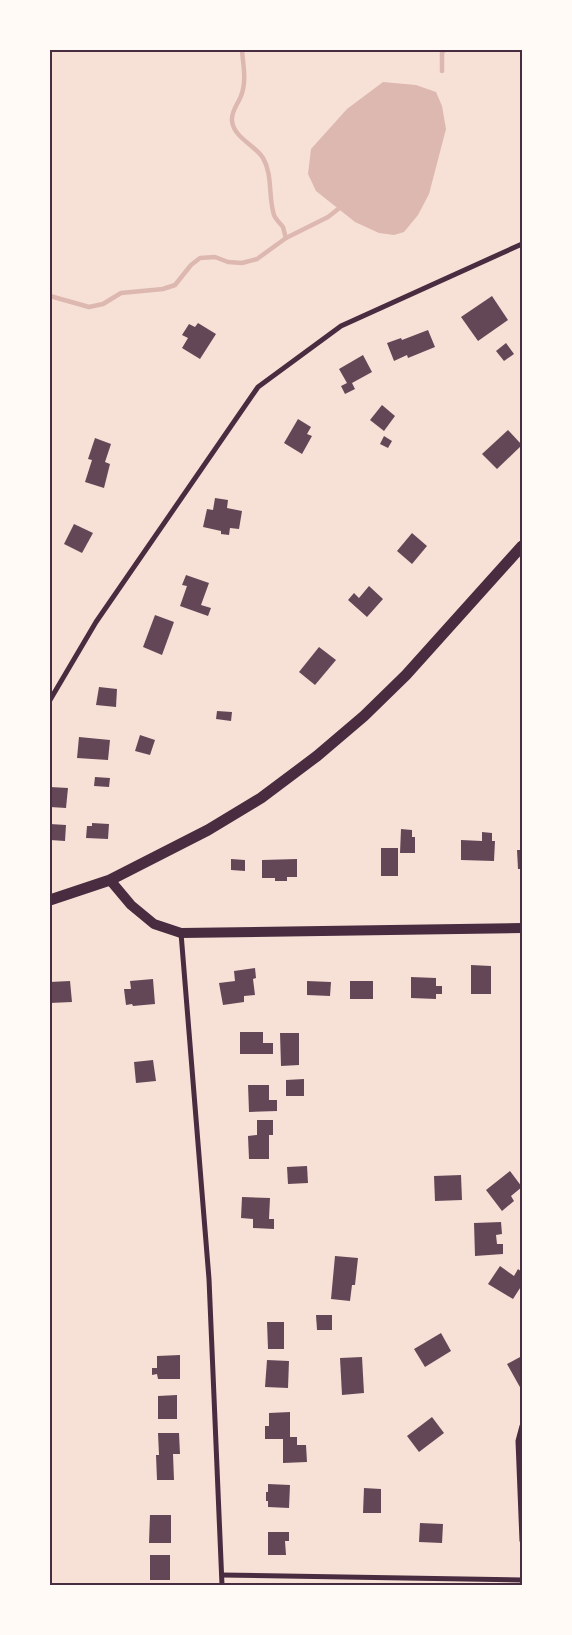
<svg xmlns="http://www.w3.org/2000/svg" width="572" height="1635" viewBox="0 0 572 1635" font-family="Figtree,sans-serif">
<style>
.water{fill:#dcb8b0}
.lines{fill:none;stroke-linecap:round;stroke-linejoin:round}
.stream{stroke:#dcb8b0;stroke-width:4.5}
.building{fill:#644757}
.minor{stroke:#4a2c40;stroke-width:5}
.secondary{stroke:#4a2c40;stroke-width:10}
.primary{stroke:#4a2c40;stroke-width:11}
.neatline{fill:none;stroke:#4a2c40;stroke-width:2}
</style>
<rect width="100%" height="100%" fill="#f7e1d7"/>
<path class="water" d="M383,82l33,3 20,7 6,14 4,23 -17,65 -11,21 -14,17 -10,3 -15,-2 -24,-11 -39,-31 -8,-17 3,-25 36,-40z"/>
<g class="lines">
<g class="stream">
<path d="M242,50c1,15 5,31 -1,46 -3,8 -10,15 -9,25 2,17 23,24 31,37 10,17 5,38 11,57 2,5 6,8 9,12 1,4 2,8 3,11"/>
<path d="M442,71v-18l2,-3"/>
<path d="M50,296l39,11 14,-3 18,-11 42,-4 12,-4 16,-20 9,-7 15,-1 13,5 14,1 15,-4 29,-21 42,-21 14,-11"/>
</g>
</g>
<g class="building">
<path d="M492,296l16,24 -30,21 -17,-24z"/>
<path d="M198,323l18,11 -16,25 -18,-11 6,-10 -6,-3 7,-11 6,3z"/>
<path d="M428,330l7,17 -27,11 -1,-3 -13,6 -7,-18 14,-5 1,2z"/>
<path d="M506,343l8,11 -10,7 -8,-10z"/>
<path d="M363,355l9,17 -20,11 3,6 -10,5 -4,-8 6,-3 -8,-14z"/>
<path d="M382,405l13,11 -11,15 -14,-11z"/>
<path d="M298,419l13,8 -4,7 5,2 -10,18 -18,-11z"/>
<path d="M508,430l14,15 -25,24 -15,-15z"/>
<path d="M384,436l8,5 -4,7 -8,-4z"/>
<path d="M95,438l16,6 -6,18 5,2 -6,24 -19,-6 7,-22 -4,-1z"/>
<path d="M215,498l13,2 -1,8 15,3 -3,18 -9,-1 -1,7 -8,-1v-3l-18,-4 4,-18 6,1z"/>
<path d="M74,524l19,9 -11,20 -18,-9z"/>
<path d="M412,533l15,13 -15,18 -15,-13z"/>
<path d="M186,575l23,8 -8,22 10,3 -3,8 -28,-10 7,-20 -5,-1z"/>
<path d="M369,586l14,13 -16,18 -19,-17 6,-7 5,5z"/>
<path d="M155,615l19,7 -12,33 -19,-8z"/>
<path d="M319,647l17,13 -21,25 -16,-13z"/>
<path d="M99,687l18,2 -1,18 -20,-2z"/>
<path d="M217,711l15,1 -1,9 -15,-2z"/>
<path d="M140,735l15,5 -5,15 -15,-4z"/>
<path d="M79,737l31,3 -2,20 -31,-2z"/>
<path d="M95,777l15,1 -1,9 -15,-1z"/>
<path d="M50,787l18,1 -2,20 -16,-1z"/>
<path d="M92,823l17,1 -1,15 -22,-1 1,-12h5z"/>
<path d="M50,824l16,1 -1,16 -15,-1z"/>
<path d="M401,829l11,1v7h3v16h-15z"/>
<path d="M482,832l10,1v8h3l-1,20 -33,-1v-20l21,1z"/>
<rect x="381" y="848" width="17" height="28"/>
<path d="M517,850h5v19h-4z"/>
<path d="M231,859l14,1v11l-14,-1z"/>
<path d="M297,859v18h-10v4h-12v-3h-13v-18z"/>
<path d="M471,965l20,1v28h-20z"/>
<path d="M255,968l1,10 -3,1 2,16 -11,1v6l-21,3 -4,-22 16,-2 -1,-10z"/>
<path d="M411,977l25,1v8h6v8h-6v5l-25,-1z"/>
<path d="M153,979l2,25 -22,2 -1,-2 -6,1 -2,-16h7l-1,-8z"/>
<path d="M70,981l2,21 -22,1v-21z"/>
<path d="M307,981l24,1 -1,14 -23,-1z"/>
<rect x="350" y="981" width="23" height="18"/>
<path d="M240,1032h23v11h10v11h-33z"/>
<path d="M280,1033h19v32l-18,1z"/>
<path d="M153,1060l3,21 -20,2 -2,-21z"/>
<path d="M304,1079v17h-18v-16z"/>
<path d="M248,1085h21v15h8v11l-28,1z"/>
<path d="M257,1120h16v15h-4v24h-20l-1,-23 9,-1z"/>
<path d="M307,1166l1,17 -20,1 -1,-17z"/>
<path d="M510,1171l12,16 -11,9 3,5 -12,10 -16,-21z"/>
<path d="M461,1175l1,25 -27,1 -1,-25z"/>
<path d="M242,1197l28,1 -1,21h5v10l-21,-1v-9l-12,-1z"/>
<path d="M501,1222l1,12 -6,1 1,9h6v10l-28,2 -1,-33z"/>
<path d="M335,1256l23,2 -3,27h-3l-2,16 -19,-2z"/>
<path d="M500,1266l14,10 4,-7 4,3v13l-9,14 -25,-15z"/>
<path d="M316,1315h16v15h-15z"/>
<path d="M267,1322h17v27h-16z"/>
<path d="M441,1333l10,18 -26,16 -11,-18z"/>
<path d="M180,1355v24h-22l-1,-5 -5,1v-7h5v-12z"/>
<path d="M522,1356v32l-1,1 -14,-25z"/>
<path d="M362,1357l2,36 -22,2 -2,-37z"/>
<path d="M267,1360l22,1 -1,27 -23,-1z"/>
<path d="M177,1395v24h-19v-23z"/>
<path d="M290,1412v25h7v8h9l1,17 -24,1v-24h-18v-13h4v-13z"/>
<path d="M432,1417l12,16 -25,19 -12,-16z"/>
<path d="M158,1433h21l1,21h-7l1,26h-17l-1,-25h3z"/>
<path d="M268,1484l22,1 -1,23 -21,-1v-6h-2v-9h2z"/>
<path d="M364,1488l17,1v24h-18z"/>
<path d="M150,1515h21v28h-22z"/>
<path d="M420,1523l23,1 -1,19 -23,-1z"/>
<path d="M268,1532h21v9h-4l1,14h-18z"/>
<rect x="150" y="1555" width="20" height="25"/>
</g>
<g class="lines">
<g class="minor">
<path d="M50,700l46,-78 162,-235 83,-61 181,-82"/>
<path d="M181,933l28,346 13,306"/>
<path d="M522,1426l-4,15 4,100"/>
<path d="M222,1575l300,5"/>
</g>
<path class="secondary" d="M110,880l21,25 23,19 27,9 341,-5"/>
<path class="primary" d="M50,900l60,-20 98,-50 53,-32 56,-42 47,-40 42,-41 116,-129"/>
</g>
<rect width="572" height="1635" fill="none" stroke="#fffaf5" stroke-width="102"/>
<rect x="51" y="51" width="470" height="1533" class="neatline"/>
</svg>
